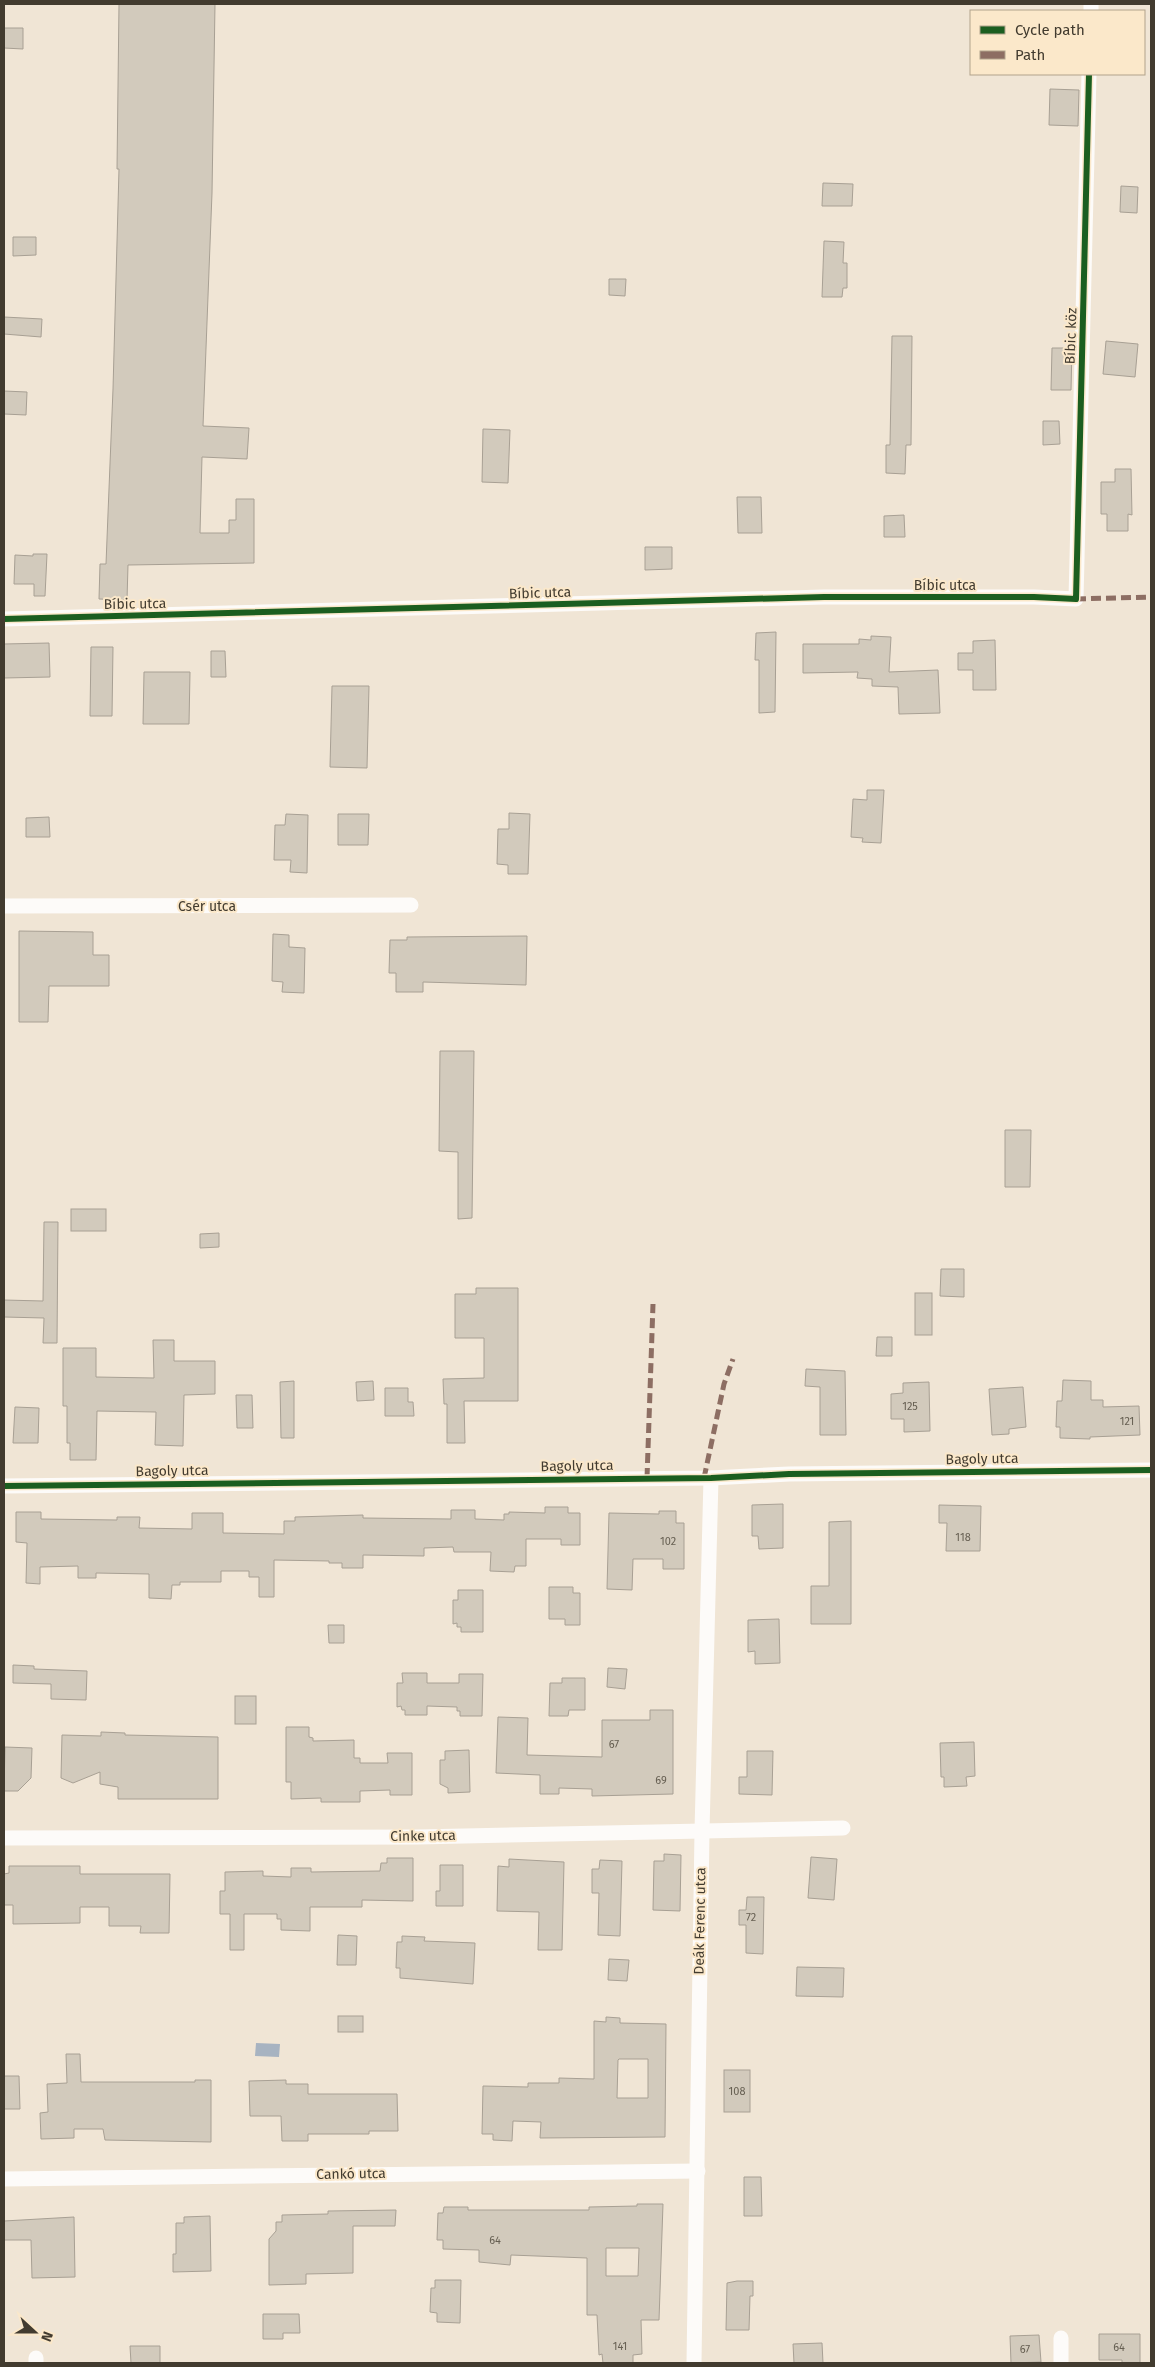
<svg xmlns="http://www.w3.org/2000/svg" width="1155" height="2367" viewBox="0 0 1155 2367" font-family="'Fira Sans',sans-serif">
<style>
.water{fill:#a7b3c1}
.building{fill:#d2cabc;stroke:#a8a094;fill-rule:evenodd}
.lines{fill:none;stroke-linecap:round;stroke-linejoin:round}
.street{stroke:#fdfbf9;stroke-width:15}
.quiet{stroke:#8d6e63;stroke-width:5;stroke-dasharray:10 5;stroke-linecap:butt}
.cycleway-casing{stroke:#fbe8ca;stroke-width:9}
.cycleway{stroke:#1b5e20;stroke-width:6}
.labels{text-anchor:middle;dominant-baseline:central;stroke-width:4;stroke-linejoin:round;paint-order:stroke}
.number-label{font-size:11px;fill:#665f52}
.street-label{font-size:14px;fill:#423b2f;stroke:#fbe8ca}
</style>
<rect width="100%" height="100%" fill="#f0e5d5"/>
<path class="water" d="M256,2043l24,1 -1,13 -24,-1z"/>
<g class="building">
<path d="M119,4h96l-3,189 -9,233 46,2 -2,31 -45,-2 -2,76h29v-13h7v-21h18v64l-126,2 -1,35 -28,-1 1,-35h6l7,-175 6,-220h-2z"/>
<path d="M4,28h19v21l-19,-1z"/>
<path d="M1050,89l29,1 -1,36 -29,-1z"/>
<path d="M823,183l30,1 -1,22h-30z"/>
<path d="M1121,186l17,1 -1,26 -17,-1z"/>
<path d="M13,237h23v18l-23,1z"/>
<path d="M824,241l20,1 -1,21h4v25h-4l-1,9h-20z"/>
<path d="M609,279h17l-1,17 -16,-1z"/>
<path d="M4,317l38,2 -1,18 -37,-3z"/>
<path d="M892,336h20l-1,109h-5l-1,29 -19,-1v-28h4z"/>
<path d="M1106,341l32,3 -3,33 -32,-3z"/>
<path d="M1052,348h20l-1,42h-20z"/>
<path d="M4,391l23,1 -1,23 -22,-1z"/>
<path d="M1043,421h16l1,23 -17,1z"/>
<path d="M483,429l27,1 -2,53 -26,-1z"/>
<path d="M1115,469h16l1,46 -4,-1v17h-21v-17h-6v-32h14z"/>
<path d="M737,497h24l1,36h-24z"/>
<path d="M904,515l1,22h-21v-21z"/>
<path d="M645,547h27v22l-27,1z"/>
<path d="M33,554h14l-2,42h-11v-12h-20l1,-29 18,1z"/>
<path d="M776,632l-1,80 -16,1v-53h-4l1,-27z"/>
<path d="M871,636l20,1 -2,35 49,-2 2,43 -41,1 -1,-27 -26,-1v-7l-15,-1 1,-6 -55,1v-29h56v-5l12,1z"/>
<path d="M995,640l1,50h-23v-20h-15v-17h15v-12z"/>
<path d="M49,643l1,34 -46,1v-34z"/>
<path d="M91,647h22l-1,69h-22z"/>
<path d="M211,651h14l1,26h-15z"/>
<path d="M144,672h46l-1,52h-46z"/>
<path d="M332,686h37l-2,82 -37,-1z"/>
<path d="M867,790h17l-3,53 -19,-1 1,-4 -12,-1 2,-38 14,1z"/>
<path d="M509,813l21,1 -2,60h-20v-9l-11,-1 1,-35h11z"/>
<path d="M286,814l22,1 -1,58 -17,-1 1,-12h-17l1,-35h10z"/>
<path d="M338,814h31l-1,31h-30z"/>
<path d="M49,817l1,20h-24v-19z"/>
<path d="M19,931l74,1v23h16v31h-60l-1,36h-29z"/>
<path d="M273,934l16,1v12l16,1 -1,45 -22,-1 1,-10 -11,-1z"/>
<path d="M527,936l-1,49 -103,-3v10h-27v-19h-7l1,-33h17v-3z"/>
<path d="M440,1051h34l-2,167 -14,1v-67l-19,-1z"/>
<path d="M1005,1130h26l-1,57h-25z"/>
<rect x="71" y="1209" width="35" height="22"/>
<path d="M44,1222h14l-1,121h-14l1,-25 -40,-1v-17l39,1z"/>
<path d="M219,1233v14l-19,1v-14z"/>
<path d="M941,1269h23v28l-24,-1z"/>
<path d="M476,1288h42v113h-54l1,42h-18v-39h-3l-1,-25 41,-1v-40h-29v-44h21z"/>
<rect x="915" y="1293" width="17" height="42"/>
<path d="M877,1337h15v19h-16z"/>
<path d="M153,1340h21v21h41v33l-31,1 -1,51 -28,-1 1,-33 -59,-1 -1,49h-26v-17h-3v-37h-4v-58h33v29l58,1z"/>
<path d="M806,1369l39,2 1,64h-26v-48l-15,-1z"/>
<path d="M1063,1380l28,1v19h12v7l36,-1 1,29 -50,2v2l-30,-1v-11h-4l1,-26h5z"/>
<path d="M294,1381v57h-13l-1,-56z"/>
<path d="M373,1381l1,19 -17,1 -1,-19z"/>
<path d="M929,1382l1,49 -26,1v-13h-13v-25l12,-1v-10z"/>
<path d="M1023,1387l3,40 -17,2v5l-17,1 -3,-46z"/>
<path d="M385,1388h23v14h5l1,14h-29z"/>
<path d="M236,1395h16l1,33h-16z"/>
<path d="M15,1407l24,1 -1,35h-25z"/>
<path d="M783,1504v44l-24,1 -1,-13h-6v-31z"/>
<path d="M939,1505l42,1 -1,45h-34l1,-28h-8z"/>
<path d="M545,1507h23v6h12v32h-19v-6h-35v27h-11l-1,6 -24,-1 1,-19h-37l-1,-5 -29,1v8l-61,-1v13h-21v-5h-13v-2l-55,-1v37h-15v-20h-10v-6h-28v11h-41v3h-8l-1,14 -22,-1v-24l-53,-1v5h-18v-12l-38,1v17l-14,-1 1,-40 -11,-1v-30h25v7l76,1v-3h23l-1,11 53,1v-16h31v20l61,1v-13h11v-4l68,-2v3l88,1v-9h24v9l29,1v-6h5v-2l36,1z"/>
<path d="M659,1511h17v12h8v46h-21v-10h-30l-1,31 -25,-1 2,-76 50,1z"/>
<path d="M851,1521v103h-40v-38h18v-64z"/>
<path d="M549,1587h24v6h7v32h-15v-6h-16z"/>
<path d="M458,1590h25v42h-22v-5h-4v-4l-4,1v-24h5z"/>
<path d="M779,1619l1,44 -25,1v-13l-7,1v-32z"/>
<path d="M328,1625h16v18h-15z"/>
<path d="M13,1665l21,1v3l53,2 -1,29 -35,-1v-15l-38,-1z"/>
<path d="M608,1668l19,1 -2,20 -18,-2z"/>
<path d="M402,1673h25v10h32v-9h24l-1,42h-22v-5h-3v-4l-30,-1v9h-22v-5h-3l-1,-4 -4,1v-24h6z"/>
<path d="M562,1678h23v32h-16l-1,6h-19l1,-33h12z"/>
<rect x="235" y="1696" width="21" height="28"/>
<path d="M650,1710h23v84l-81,2v-7l-33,-1v6h-19v-19l-44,-2 2,-56 30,1 -1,37 75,2v-37h48z"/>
<path d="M286,1727h23v10l4,1v3l41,-1v18h6v5h28l-1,-10h25v42h-22v-5l-30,1v11h-39v-4l-30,1v-17h-5z"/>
<path d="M101,1732l24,1v2l93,2v62h-100v-12l-18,-3v-12l-27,11 -12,-5 1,-43 39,1z"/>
<path d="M974,1742l1,34 -9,1 1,9 -23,1v-10h-3l-1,-34z"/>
<path d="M5,1747l27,1 -1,30 -13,13h-14z"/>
<path d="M469,1750l1,42 -22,1v-5l-8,-4v-24h5v-9z"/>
<path d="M747,1751h26l-1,44 -33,-1v-17h8z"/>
<path d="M664,1854l17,1 -1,56 -27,-1 1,-49h10z"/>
<path d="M811,1857l26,2 -3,41 -26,-2z"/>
<path d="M387,1858h26v43l-51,-1v7h-52v24l-29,-1v-11h-4v-5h-33v36h-14v-36h-10v-23h5v-19l38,-1v5l28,1v-9h20v4l69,-1 1,-8h6z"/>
<path d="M509,1859l55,3 -2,88h-24l1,-38 -42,-1 1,-45 11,1z"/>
<path d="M600,1860l22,1 -2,75 -22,-1 1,-42h-7v-24h7z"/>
<path d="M440,1865h23v41h-27v-15h4z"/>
<path d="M9,1866h71v8h90l-1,59h-29l1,-7h-32v-19h-29v16l-67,1v-19h-9v-31l5,-1z"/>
<path d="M747,1897h17l-1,57 -17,-1v-28h-7v-15h7z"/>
<path d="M338,1935l19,1 -1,29h-19z"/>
<path d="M402,1936l23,1 -1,4 51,2 -2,41 -73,-6v-10h-4l1,-26h5z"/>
<path d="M609,1959l20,1 -2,21 -19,-1z"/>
<path d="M797,1967l47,1 -1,29 -47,-1z"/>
<rect x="338" y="2016" width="25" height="16"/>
<path d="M606,2017l14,1v5l46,1 -1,113 -125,1 1,-16 -28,-1 -1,20 -19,-1v-6h-11l1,-48 45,1v-4h31v-5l35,1v-58l12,1zM619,2059h29v39h-31l1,-38z"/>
<path d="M66,2054h14l1,28h114v-2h16v62l-106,-2 -2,-11h-29v9l-33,1 -1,-26 8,-1 -1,-28 20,-1z"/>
<rect x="724" y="2070" width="26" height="42"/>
<path d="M4,2076h15l1,33h-16z"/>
<path d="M286,2080v4h22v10h89l1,37h-29v3h-61v7h-26l-1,-25h-31l-1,-35z"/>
<path d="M744,2177h17l1,39h-18z"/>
<path d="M637,2204h26l-4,116h-18l1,34 -9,1v8h-30l-1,-9 -3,1 -2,-40h-10v-57l-76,-3 -1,10 -31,-3v-12l-36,-1v-9h-6l1,-27h5l1,-6h24v3h121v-3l48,-1zM606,2248h33l-1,28h-32z"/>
<path d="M396,2210l-1,16h-42v47l-47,1v10l-37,1v-46l7,-8v-9h6v-7l46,-1v-3z"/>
<path d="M210,2216l1,55 -38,1v-18h3v-31h8v-6z"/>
<path d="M74,2217l1,60 -43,1 -1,-38h-27v-19z"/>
<path d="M435,2280h26l-1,43 -23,-1v-9l-7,-1 1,-24h4z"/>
<path d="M737,2281h16v15h-3l-1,34h-23l1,-47z"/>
<path d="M263,2314h36l1,19h-17v6h-20z"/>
<path d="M1099,2334h41v29h-18v-3h-23z"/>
<path d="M1039,2335l2,27 -30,1 -1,-27z"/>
<path d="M822,2343l1,20h-29l-1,-19z"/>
<path d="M130,2346h30v17h-29z"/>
</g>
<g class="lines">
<g class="street">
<path d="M1091,11v-7"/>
<path d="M4,619l820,-22h210l42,2 13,-525"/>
<path d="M4,906l407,-1"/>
<path d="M4,1486l707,-8 78,-4 362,-4"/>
<path d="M4,1838l414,-1 425,-9"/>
<path d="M4,2179l694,-8"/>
<path d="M1061,2338v25"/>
<path d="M36,2363v-5"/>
<path d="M694,2363l8,-532 9,-353"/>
</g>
<g class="quiet">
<path d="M1076,599l75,-2"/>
<path d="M647,1478l6,-174"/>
<path d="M704,1478l20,-94 9,-25"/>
</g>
<defs>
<g id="cycleway">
<path d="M4,619l820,-22h210l42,2 13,-525"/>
<path d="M4,1486l707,-8 78,-4 362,-4"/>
</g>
</defs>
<use href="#cycleway" class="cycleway-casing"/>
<use href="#cycleway" class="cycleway"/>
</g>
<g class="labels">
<g class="number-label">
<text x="910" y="1406">125</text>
<text x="1127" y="1421">121</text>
<text x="963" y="1537">118</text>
<text x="668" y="1541">102</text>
<text x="614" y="1744">67</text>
<text x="661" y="1780">69</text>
<text x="751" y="1917">72</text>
<text x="737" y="2091">108</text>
<text x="495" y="2240">64</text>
<text x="620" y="2346">141</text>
<text x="1119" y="2347">64</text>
<text x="1025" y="2349">67</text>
</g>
<g class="street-label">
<text transform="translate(1071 336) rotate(-88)">Bíbic köz</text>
<text x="945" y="585">Bíbic utca</text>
<text transform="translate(540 593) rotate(-2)">Bíbic utca</text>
<text transform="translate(135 604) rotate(-1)">Bíbic utca</text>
<text x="207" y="906">Csér utca</text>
<text transform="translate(982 1459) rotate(-1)">Bagoly utca</text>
<text transform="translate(577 1466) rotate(-1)">Bagoly utca</text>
<text transform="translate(172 1471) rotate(-1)">Bagoly utca</text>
<text transform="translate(423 1836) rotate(-1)">Cinke utca</text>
<text transform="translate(700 1921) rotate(-89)">Deák Ferenc utca</text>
<text transform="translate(351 2174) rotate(-1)">Cankó utca</text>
</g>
</g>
<rect width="1155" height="2367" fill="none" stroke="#423b2f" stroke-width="10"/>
<rect x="970" y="10" width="175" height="65" fill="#fbe8ca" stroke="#b1a38c"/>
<rect x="980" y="26" width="25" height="8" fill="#1b5e20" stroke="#b1a38c"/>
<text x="1015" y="35" font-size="15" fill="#423b2f">Cycle path</text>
<rect x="980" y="51" width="25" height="8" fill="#8d6e63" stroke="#b1a38c"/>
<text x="1015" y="60" font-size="15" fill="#423b2f">Path</text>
<g transform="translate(35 2332) rotate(111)" stroke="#fbe8ca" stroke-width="4" paint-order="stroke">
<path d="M0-4L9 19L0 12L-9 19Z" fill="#423b2f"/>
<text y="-8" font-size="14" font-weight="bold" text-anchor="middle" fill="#423b2f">N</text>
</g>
</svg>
